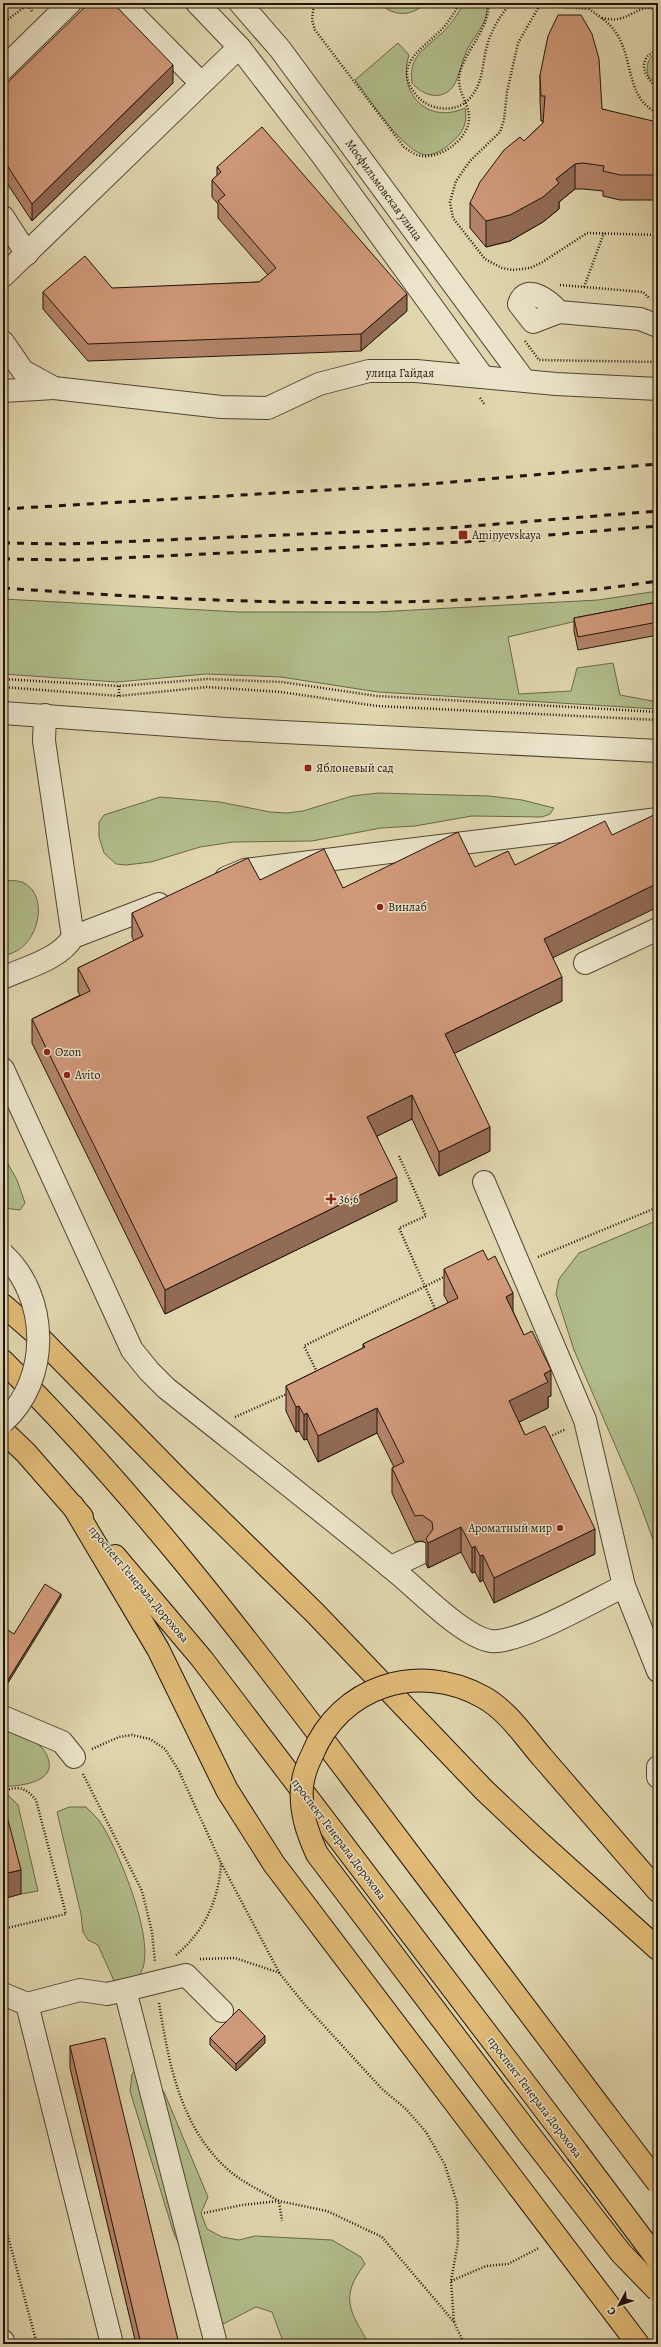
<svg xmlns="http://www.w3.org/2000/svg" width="661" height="2347" viewBox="0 0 661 2347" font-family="Alegreya,serif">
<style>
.green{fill:#b1bd8b;stroke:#68684b}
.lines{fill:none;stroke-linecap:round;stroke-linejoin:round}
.minor-casing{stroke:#504434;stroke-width:24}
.major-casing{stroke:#20140b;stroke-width:24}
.path{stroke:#20140b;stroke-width:2.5;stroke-dasharray:1 2;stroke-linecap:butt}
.minor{stroke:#ebe4ca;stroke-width:22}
.major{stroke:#e0ba76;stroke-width:22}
.rail{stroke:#20140b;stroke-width:3;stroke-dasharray:7 7;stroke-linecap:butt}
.minor-bridge-casing{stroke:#504434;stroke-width:24;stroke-linecap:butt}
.major-bridge-casing{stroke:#20140b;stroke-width:24;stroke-linecap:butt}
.minor-bridge{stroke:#ebe4ca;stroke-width:22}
.major-bridge{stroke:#e0ba76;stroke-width:22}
.wall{fill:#b38469;stroke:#20140b}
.shaded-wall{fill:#926b55;stroke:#20140b}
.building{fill:#d0997a;stroke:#20140b}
.poi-dot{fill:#8f2418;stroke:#ebe4ca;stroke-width:1.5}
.labels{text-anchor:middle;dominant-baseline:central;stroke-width:3;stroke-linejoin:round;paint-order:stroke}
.street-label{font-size:12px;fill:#20140b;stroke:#ebe4ca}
.poi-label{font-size:12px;fill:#20140b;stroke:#ebe4ca;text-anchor:start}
</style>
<rect width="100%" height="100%" fill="#e0d5ad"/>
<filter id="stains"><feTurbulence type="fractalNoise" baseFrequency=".005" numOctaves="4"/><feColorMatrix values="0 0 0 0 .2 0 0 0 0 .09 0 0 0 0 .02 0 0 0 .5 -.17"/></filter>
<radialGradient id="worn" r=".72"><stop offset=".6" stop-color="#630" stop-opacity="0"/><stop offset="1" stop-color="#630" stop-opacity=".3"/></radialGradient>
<g class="green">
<path d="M379,3h47c-15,14 -32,14 -47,0z"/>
<path d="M463,3h23c5,18 -12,32 -19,47 -5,11 -8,27 -13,35 -11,17 -31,11 -42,-2 -4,-27 13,-34 30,-50 9,-9 16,-18 21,-30z"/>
<path d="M398,43l11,12c-12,38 18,70 56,53 3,15 -2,25 -14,35 -7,6 -14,11 -24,12 -22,0 -58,-57 -72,-75z"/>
<path d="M658,51v33l-9,-6c-4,-11 -2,-20 9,-27z"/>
<path d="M658,591v11l-150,35 11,57 52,-3 6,-23 36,-5 7,32 38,7v7l-280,-17 -97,-15 -75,-3 -89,8 -114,-8v-75l236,13h138l221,-12z"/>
<path d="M378,793l111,3 33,4 32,8 -4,6 -8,3 -70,-1 -57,10 -34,2 -69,13 -79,1 -33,5 -49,15 -25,3 -10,-1 -12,-11 -5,-16v-15l5,-7 56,-18 60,5 50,10 17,1 16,-2 49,-15z"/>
<path d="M3,880c6,1 13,0 19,2 23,10 19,44 5,60 -5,7 -13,11 -21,13l-3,-2z"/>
<path d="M3,1155l14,25 8,23 -5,7 -17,-2z"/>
<path d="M658,1220v333l-21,-57 -63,-146 -18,-56 3,-15 20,-26z"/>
<path d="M3,1724c13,7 28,14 39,24 4,4 6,9 7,14 4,21 -32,25 -46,24z"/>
<path d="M8,1795l10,10 20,86 -17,3 -13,-50 -5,1v-48z"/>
<path d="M69,1807h17c5,5 12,11 16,18 15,22 81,172 12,156l-16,-36 -10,-5 -5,-8 -2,-18 -24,-102z"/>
<path d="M137,2068l15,7 12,17 44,105 -7,16 6,16 15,8 17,3 16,-4 77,4 29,17 4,7c-26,33 -15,47 4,80h-85l-12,-32 -16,-5 -31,16 -16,4 -9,-41 -26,-52 -44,-143 2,-17z"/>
</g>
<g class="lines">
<defs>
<g id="minor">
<path d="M122,3l79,80"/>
<path d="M197,3l43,45 82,107 161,222"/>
<path d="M240,3l40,46 244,331"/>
<path d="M3,69l67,-66"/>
<path d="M3,217l24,37"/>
<path d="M3,276l227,-220 10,-8"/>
<path d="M559,312c-8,-9 -33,-31 -40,-8l14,18 26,-10 81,7 18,7"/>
<path d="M3,342l20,29 31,17 167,19 47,1 51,-24 50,-13h47l140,13 102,5"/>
<path d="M3,391l51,-3"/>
<path d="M3,713l223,16 432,22"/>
<path d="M45,715l-1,26 29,196"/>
<path d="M226,878l19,-8 413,-51"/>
<path d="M585,963l73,-34"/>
<path d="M3,978c23,-11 56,-18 70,-41l86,-33"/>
<path d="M3,1069l129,281 17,21 17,17c74,59 150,118 224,179 25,19 72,70 101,74 29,3 104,-41 133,-55l-39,-166 -101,-238"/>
<path d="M391,1567l30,-14"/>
<path d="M624,1586l34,85"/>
<path d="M3,1717l59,25 12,15"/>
<path d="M658,1767v10"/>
<path d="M125,1990l61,-15 36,36"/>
<path d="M3,1994l24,10 53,-14 27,4 18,-4 91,354"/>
<path d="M27,2004l85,340"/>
<path d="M3,2341l1,3"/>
</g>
<g id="major">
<path d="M3,1305l31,27 145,148 136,133 169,177 55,52 119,107"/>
<path d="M3,1361c129,128 240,272 349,417 85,113 170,225 255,338"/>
<path d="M3,1431l23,22 56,64"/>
<path d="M73,1506l85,143 69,141 47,74 364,480"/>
<path d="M115,1556l87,103 375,493"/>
<path d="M542,1757l116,134"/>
</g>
</defs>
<use href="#minor" class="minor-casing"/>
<use href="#major" class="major-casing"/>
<g class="path">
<path d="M26,3l6,8"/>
<path d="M314,3l-2,17 3,10 89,117c6,4 12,9 19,9 19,2 45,-17 46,-37 1,-16 -14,-28 -9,-47 7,-24 31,-46 28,-69"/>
<path d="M460,3c-6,10 -11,19 -19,27 -16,17 -48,33 -27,62 6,9 14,14 25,16 12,2 24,-1 32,-11 11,-14 11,-27 14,-43 4,-20 13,-36 26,-51"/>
<path d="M541,3l-23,40 -11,49 -3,28 -4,12 -30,29 -14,20 -6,21 3,16 32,41 17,9 11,2 17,-2 11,-5 46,-30 71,2"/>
<path d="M582,3c12,11 28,18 36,33 15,25 9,64 40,77"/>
<path d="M540,5l48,4"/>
<path d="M602,18c5,1 11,2 16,1 16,-3 24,-16 40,-9"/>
<path d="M3,23l27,-20"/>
<path d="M658,49c-3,3 -9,5 -11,8 -8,11 2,25 11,31"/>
<path d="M560,285l83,7 7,7"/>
<path d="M584,287l20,-54"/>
<path d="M525,341l14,19 119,2"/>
<path d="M480,398l5,7"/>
<path d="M3,679l116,7 88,-7 75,3 95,14 281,16"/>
<path d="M3,687l116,9 88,-9 74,5 96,14 281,14"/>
<path d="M119,696v-10"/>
<path d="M399,1156l27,60 -27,12 37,83"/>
<path d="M538,1257l120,-50"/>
<path d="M317,1372l-13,-26 142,-70"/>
<path d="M235,1417l54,-24"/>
<path d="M547,1438l19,-9"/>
<path d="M92,1749l27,-12 13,-2 18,4 15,10 14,22 42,92 59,111 25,31 77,84 24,20 20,23 19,33 12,38 1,39 -7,39 3,41"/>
<path d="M83,1774l59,117 10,41 3,30"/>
<path d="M3,1791c16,-5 22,-4 33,9l30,114 -63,15"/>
<path d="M176,1955c28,-23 43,-55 45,-92"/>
<path d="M200,1959l35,-1 45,15"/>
<path d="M159,2003c10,62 22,128 73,170 14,11 31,19 47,28l3,20"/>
<path d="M204,2213l38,-8 37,-4 48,10 55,26 72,85 10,22"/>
<path d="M3,2218l34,126"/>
<path d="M451,2281l35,-15 22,-2 31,-16"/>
</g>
<use href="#minor" class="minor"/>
<use href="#major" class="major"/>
<g class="rail">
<path d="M3,509l427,-25 228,-20"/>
<path d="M3,543l65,1 380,-16 210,-17"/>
<path d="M3,559l72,1 389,-18 194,-16"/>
<path d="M3,588c217,15 439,26 655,-7"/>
</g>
<defs>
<path id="minor-bridge" d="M3,1254c46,42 48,126 0,168"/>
<g id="major-bridge">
<path d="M542,1757c-18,-21 -35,-47 -59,-60 -65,-36 -143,-11 -171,58 -5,10 -9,21 -10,32 -2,24 5,45 15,67l211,279 93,120 37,38"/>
<path d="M607,2116l51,67"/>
<path d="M577,2152l81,108"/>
</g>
</defs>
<use href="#minor-bridge" class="minor-bridge-casing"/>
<use href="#major-bridge" class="major-bridge-casing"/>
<use href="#minor-bridge" class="minor-bridge"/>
<use href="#major-bridge" class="major-bridge"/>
</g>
<g class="wall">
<path d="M540,75l62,34 56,15v75l-3,1h-35l-17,-4v-5l-20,-2h-8l-16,13v7l-16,13 -33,19 -24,6 -16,-19v-25l54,-62 19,-18v-2h-2l-1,-21z"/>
<path d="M173,83l-141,138 -29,-44v-90z"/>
<path d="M217,167l190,144 -46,40 -273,10 -45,-52v-17l216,-10 9,-7 -50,-57v-14l-6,-7v-17l5,-4z"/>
<path d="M658,279v17l-3,-1v-7z"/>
<path d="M658,602v33l-80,15 -4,-19v-13z"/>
<path d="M475,867l78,91 9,43 -108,52 36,98 -51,25 -27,-57 -35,17 20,65 -232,113 -133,-271v-24l48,-24 -2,-3v-24l56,-27 -2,-4v-24l128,-33 83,8z"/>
<path d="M444,1269l69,42 38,85 -3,1v11l-29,14 6,13 70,119 -101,49 -11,-23 -3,2 -5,-10 -3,1 -11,-21 -33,16 -2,-4v-21l-4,-2 -7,1 -23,-49v-25l2,-1 -17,-34 -59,29 -11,-23 -3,1 -5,-9 -3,1 -10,-21v-25l77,-38v-4l85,-41 -4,-8z"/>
<path d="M210,2038l55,5 -29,28 -26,-26z"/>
<path d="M70,2046l109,298h-43l-66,-276z"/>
</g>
<g class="shaded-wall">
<path d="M173,65v18l-141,138v-17z"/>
<path d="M575,164v25l-16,13v7l-16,13 -33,19 -24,6v-26l70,-42z"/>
<path d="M658,174v25l-3,1v-25z"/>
<path d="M407,294v17l-46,40v-17z"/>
<path d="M658,883v24l-114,55v-23z"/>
<path d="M562,977v24l-117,57v-24z"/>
<path d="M412,1095v24l-45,22v-24z"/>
<path d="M490,1127v24l-51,25v-24z"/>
<path d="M397,1177v24l-232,113v-24z"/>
<path d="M513,1293v25l-7,-21z"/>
<path d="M551,1370v26l-3,1v11l-39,19v-26l35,-27z"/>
<path d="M299,1406v25l-3,1v-25z"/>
<path d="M377,1408v25l-59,29v-26z"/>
<path d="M307,1413v26l-3,1v-25z"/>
<path d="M461,1527v25l-33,16v-25z"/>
<path d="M595,1529v25l-101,49v-25z"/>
<path d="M475,1546v26l-3,1v-25z"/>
<path d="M483,1555v25l-3,2v-26z"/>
<path d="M61,1594v3l-58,94v-3z"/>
<path d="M21,1870v24l-18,5v-25z"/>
<path d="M265,2036v7l-29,28v-7z"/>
</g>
<g class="building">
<path d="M89,3h24l60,62 -141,139 -29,-45v-72z"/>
<path d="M558,15h23l11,19 7,25 3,50 51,12 5,3v50l-3,1h-35l-17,-4 1,-5 -21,-3 -8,1 -19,15 3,4 -16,14 -33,18 -24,6 -16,-18 10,-21 24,-32 16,-13 4,4 19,-18 2,-27h-4l-1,-21 8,-39z"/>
<path d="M262,127l145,167 -46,40 -273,10 -45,-52 42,-36 27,32 147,-6 17,-14 -58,-67 7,-6 -13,-15 9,-8 -4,-5z"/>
<path d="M658,279v10l-3,-1z"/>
<path d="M658,602v20l-80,15 -4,-19z"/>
<path d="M658,813v70l-114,56 18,38 -117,57 45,93 -51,25 -27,-57 -45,22 30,60 -232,113 -133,-271 58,-28 -12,-23 65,-32 -11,-23 116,-55 12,22 64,-31 19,39 115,-56 17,35 33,-16 7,14 90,-44 7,14z"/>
<path d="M483,1250l5,10 7,-4 18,37 -7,4 18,38 8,-4 19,39 -7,4 4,8 -39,19 16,34 20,-9 50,103 -101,49 -11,-23 -3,1 -5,-10 -3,2 -11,-21 -33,16 -2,-4 7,-10 -1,-7 -10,-7 -7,1 -23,-48 12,-6 -27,-54 -59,28 -11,-23 -3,2 -5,-9 -3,1 -10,-21 79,-39 -2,-3 95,-46 -14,-29z"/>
<path d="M45,1584l16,10 -58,94v-61l11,7z"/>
<path d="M8,1820l13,50 -18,4v-53z"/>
<path d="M239,2009l26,27 -29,28 -26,-26z"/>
<path d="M105,2038l74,306h-38l-71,-298z"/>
</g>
<g class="poi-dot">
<rect x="458" y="530" width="10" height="10" rx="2"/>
<rect x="304" y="764" width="8" height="8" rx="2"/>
<circle cx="380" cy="907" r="4"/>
<circle cx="47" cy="1052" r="4"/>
<circle cx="67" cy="1075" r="4"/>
<path d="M329 1193h4v4h4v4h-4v4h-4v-4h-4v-4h4z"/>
<circle cx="560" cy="1528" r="4"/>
</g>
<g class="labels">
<g class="street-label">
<text transform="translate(384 190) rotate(54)">Мосфильмовская улица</text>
<text x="400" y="373">улица Гайдая</text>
<text transform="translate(139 1584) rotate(50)">проспект Генерала Дорохова</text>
<text transform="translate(339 1839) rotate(53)">проспект Генерала Дорохова</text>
<text transform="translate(535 2097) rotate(53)">проспект Генерала Дорохова</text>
</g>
<g class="poi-label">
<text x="472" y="535">Aminyevskaya</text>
<text x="316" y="768">Яблоневый сад</text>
<text x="388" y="907">Винлаб</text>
<text x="55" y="1052">Ozon</text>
<text x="75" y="1075">Avito</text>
<text x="339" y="1199">36,6</text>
<text x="552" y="1528" text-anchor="end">Ароматный мир</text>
</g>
</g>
<rect width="661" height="2347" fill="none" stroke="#e0d5ad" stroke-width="16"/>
<rect x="4" y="4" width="653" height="2339" fill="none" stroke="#20140b" stroke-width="2"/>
<rect x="8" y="8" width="645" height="2331" fill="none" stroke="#20140b"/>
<g transform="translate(619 2305) rotate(230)" stroke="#ebe4ca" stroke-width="3" paint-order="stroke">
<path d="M0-3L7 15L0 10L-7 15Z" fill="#20140b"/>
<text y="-6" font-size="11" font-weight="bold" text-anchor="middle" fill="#20140b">С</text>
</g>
<rect width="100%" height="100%" filter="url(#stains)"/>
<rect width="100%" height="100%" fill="url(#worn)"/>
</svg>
